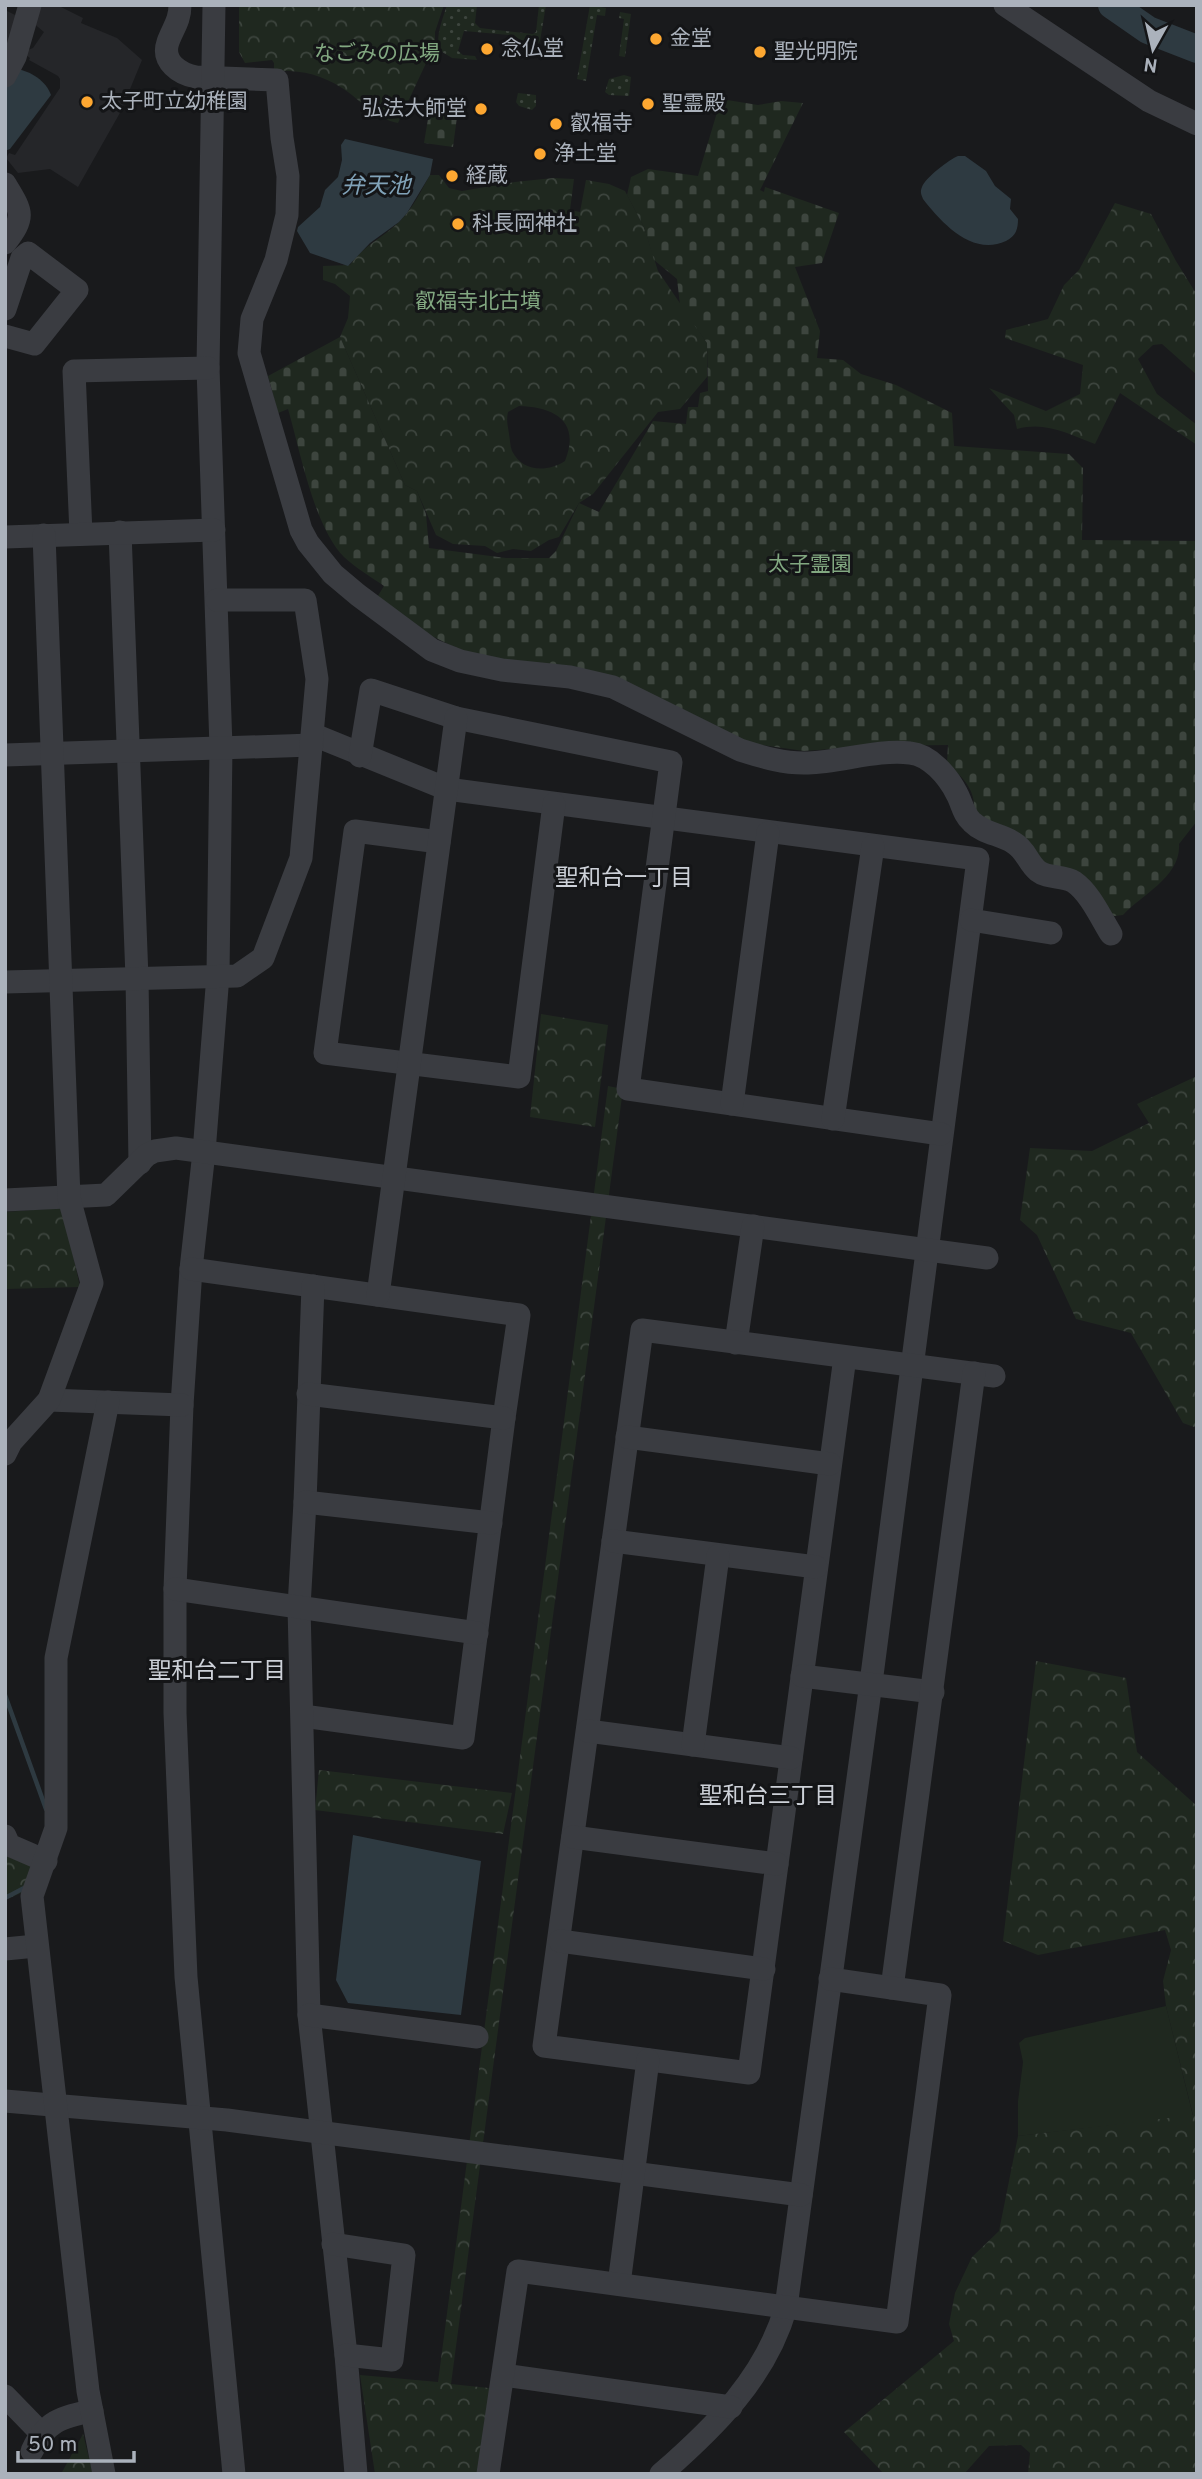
<svg xmlns="http://www.w3.org/2000/svg" width="1202" height="2479" viewBox="0 0 1202 2479" font-family="Overpass,'Noto Sans JP',sans-serif">
<style>
.built{fill:#252629}
.grass{fill:#1f281f}
.forest{fill:url(#forest-crowns);fill-rule:evenodd}
.cemetery{fill:url(#cemetery-stones)}
.garden{fill:url(#garden-dots)}
.water{fill:#2e3a41}
.lines{fill:none;stroke-linecap:round;stroke-linejoin:round}
.stream{stroke:#2e3a41;stroke-width:4.5}
.river{stroke:#2e3a41;stroke-width:28}
.minor{stroke:#3a3c41;stroke-width:23}
.poi-dot{fill:#fda731;stroke:#141517;stroke-width:2.5}
.labels{text-anchor:middle;dominant-baseline:central;stroke-width:6;stroke-linejoin:round;paint-order:stroke}
.poi-label{font-size:21px;fill:#abb2bc;stroke:#141517;text-anchor:start}
.park-label{font-size:21px;fill:#82a881;stroke:#141517}
.water-label{font-size:23px;font-style:italic;fill:#81a3b9;stroke:#141517}
.neighbourhood-label{font-size:23px;fill:#cdd1d8;stroke:#141517}
</style>
<defs>
<pattern id="forest-crowns" width="20" height="18" patternUnits="userSpaceOnUse" patternTransform="scale(1.75)"><rect width="20" height="18" fill="#1f281f"/><path d="M2 6a3 3 0 1 1 6 0M12 15a3 3 0 1 1 6 0" fill="none" stroke="#3d453e"/></pattern>
<pattern id="cemetery-stones" width="16" height="16" patternUnits="userSpaceOnUse" patternTransform="scale(1.75)"><rect width="16" height="16" fill="#1f281f"/><path d="M2 7V4a2 2 0 0 1 4 0v3zM10 15v-3a2 2 0 0 1 4 0v3z" fill="#3d453e"/></pattern>
<pattern id="garden-dots" width="8" height="8" patternUnits="userSpaceOnUse" patternTransform="scale(1.75)"><rect width="8" height="8" fill="#1f281f"/><path d="M2 2h.1M6 6h.1" fill="none" stroke="#3d453e" stroke-width="1.8" stroke-linecap="round"/></pattern>
</defs>
<rect width="100%" height="100%" fill="#191a1c"/>
<g class="built">
<path d="M38,5h19l26,13 -2,5 36,15 25,22 -21,51 -43,76 -28,-18 -32,4 -12,-15 3,-5 6,2 45,-67v-9l-2,-3 -29,-16 1,-2 -8,-6 11,-4 11,-16 -12,-10z"/>
<path d="M5,10l18,9 -18,45z"/>
</g>
<path class="grass" d="M1166,2006l27,110 -175,20v-35l5,-39 -4,-19 6,-5z"/>
<g class="forest">
<path d="M239,5h205l-9,27v12l-37,79c-23,-4 -37,-23 -56,-35 -22,-14 -42,-18 -68,-17v-8l-2,-3 -27,3 -6,-11z"/>
<path d="M430,175h9l10,13 13,3 53,-9 38,-4 21,1 -4,31 10,2 6,-32 23,4 16,7 19,36 14,44 49,72v34l-27,32 -22,3 -65,82 -14,9 -20,34 -10,3 -18,11 -18,-2 -16,4 -12,-7 -32,-2 -17,-9 -19,-44 -12,-6 -65,-148 8,-19 2,-22 -15,-12 -12,-4v-14l27,-1c14,-20 33,-27 50,-44 13,-13 21,-30 30,-46zM519,406c35,1 62,15 46,55 -17,11 -42,12 -53,-10 -2,-5 -2,-12 -3,-17 -1,-8 -3,-13 -1,-22z"/>
<path d="M1115,203l36,11 25,47 21,34v80l-35,-31 -9,1 -15,14 19,35 40,31v20l-77,-52 -25,51c-27,-10 -49,-23 -78,-15l-3,-14 -25,-27 57,23 34,-17 3,-29 -78,-27 1,-8 42,-11 16,-34 15,-15z"/>
<path d="M541,1014l67,11 -13,102 -65,-10z"/>
<path d="M1197,1076v349l-3,2 -11,-4 -52,-90 -55,-14 -39,-84 -17,-15 10,-72 62,3 57,-28 -12,-19z"/>
<path d="M608,1086l15,3 -172,1295 47,5 -16,85h-107l-15,-99 78,7z"/>
<path d="M63,1208l17,79 -75,2v-77z"/>
<path d="M1036,1661l90,17 11,74 60,54v668h-169l2,-21 -9,-8 -32,1 -25,28h-80l-40,-42 110,-91 -5,-17 6,-31 17,-36 27,-26 19,-95 175,-21 -27,-109 -3,-25 8,-31 -6,-20 -127,25 -35,-14z"/>
<path d="M319,1770l193,23 -9,41 -188,-24z"/>
<path d="M5,1850l34,12 -11,28 -23,10z"/>
<path d="M83,2434l10,40h-32z"/>
</g>
<g class="cemetery">
<path d="M721,99l37,6 23,-4 22,2 -43,87 4,2 1,-5 74,26 -17,50 -27,4 25,64 -3,27 26,2 18,14 35,11 56,28 2,33 115,8 14,14 -1,72 115,1v280l-18,23c2,33 -37,50 -56,71l-9,1 -140,-105c2,-22 -12,-34 -27,-48l1,-18 -78,1 -66,5 -49,-7 -299,-96 -38,-19 -42,-30 8,-13c-13,-9 -28,-18 -40,-29 -30,-30 -44,-107 -56,-148l-10,4 -10,-37 72,-39 65,148 12,6 9,23 3,34 77,10h43l7,-7 23,-48 20,9 54,-91 33,3 2,-17h10l2,-14 8,-2 -1,-48 -27,-38 -3,-26 -23,-19 -10,-33 -17,-32 4,-18 17,-8 50,7z"/>
<path d="M429,113l28,4 -4,30 -29,-4z"/>
</g>
<g class="garden">
<path d="M447,5h30l-2,18 5,5 53,6 3,-2 3,-27h7l-6,36 -8,9 -11,-2 -12,-13 -45,-4 -6,20 5,4 12,1 2,4 -25,-2 -13,-8c-3,-16 3,-29 8,-45z"/>
<path d="M590,5l16,3 -1,8 -8,-1 -11,66 -9,-2z"/>
<path d="M620,12l11,2 -6,43 -6,-1 5,-37 -5,-1z"/>
<path d="M624,75l7,2 -2,19 -20,-1 -4,-3 4,-13z"/>
<path d="M518,93l18,2v11l-4,4 -13,-4 -3,-4z"/>
</g>
<g class="water">
<path d="M16,69c15,2 30,12 35,26l-41,54 -5,2v-62z"/>
<path d="M345,139l88,20 -3,16 -23,38 -8,9 -29,21 -22,23 -38,-13 -13,-22 1,-4 22,-20 5,-17 13,-13 4,-17 -1,-15z"/>
<path d="M958,156h7l21,15 9,15 16,13 -1,10 8,10c0,10 -2,17 -12,22 -34,16 -65,-19 -83,-42 -2,-5 -3,-7 -1,-12 3,-9 28,-28 36,-31z"/>
<path d="M353,1835l128,26 -20,154 -113,-12 -12,-23z"/>
</g>
<g class="lines">
<g class="stream">
<path d="M5,1695l41,114"/>
<path d="M5,1898l21,-11"/>
</g>
<path class="river" d="M1112,5l36,25 49,19"/>
<g class="minor">
<path d="M180,5c0,16 -7,23 -12,37 -7,20 12,32 28,35l81,3 5,58 6,38 -1,39 -11,45 -24,59 -3,34 52,177 7,13 25,31 25,21 74,55 28,11 42,9 68,7 43,10 127,63c22,7 45,14 68,13 33,-1 70,-14 102,-10 20,2 38,23 47,41 5,9 6,20 15,28 12,12 29,12 42,21 12,7 14,20 24,28 10,8 25,4 36,11 16,11 27,36 37,52"/>
<path d="M214,5l-6,363 13,379 -3,228 -14,177 -13,117 -9,136 -7,184v124l11,264 48,497"/>
<path d="M1005,5l144,96 48,23"/>
<path d="M5,76l10,-19 15,-52"/>
<path d="M5,184c17,28 21,32 0,59"/>
<path d="M5,309l17,-51 6,-5 49,37 -43,54 -29,-8"/>
<path d="M120,532l17,446 3,185"/>
<path d="M81,534l-7,-163 134,-3"/>
<path d="M5,537l209,-7"/>
<path d="M314,735l133,54 531,70 -107,824 -85,624c-20,70 -71,120 -125,167"/>
<path d="M5,755l307,-10"/>
<path d="M360,756l11,-66 85,28 215,44 -43,327 313,45"/>
<path d="M439,842l-84,-11 -30,222 194,24 35,-273"/>
<path d="M971,920l80,13"/>
<path d="M5,982l232,-6 26,-18 38,-100 16,-179 -12,-79h-88"/>
<path d="M732,1104l36,-271"/>
<path d="M833,1119l40,-273"/>
<path d="M5,1200l101,-5 41,-40 8,-4 21,-3 811,110"/>
<path d="M191,1269l328,46 -15,103 -41,320 -160,-22"/>
<path d="M313,1286l-8,216 -6,105 10,408 37,340 10,119"/>
<path d="M378,1295l78,-577"/>
<path d="M736,1343l17,-117"/>
<path d="M845,1357l-96,716 -205,-27 98,-716 352,46"/>
<path d="M308,1394l196,24"/>
<path d="M49,1400l133,5"/>
<path d="M627,1437l203,27"/>
<path d="M5,1454l6,-12 38,-42 43,-117 -23,-85 -25,-663"/>
<path d="M305,1502l186,21"/>
<path d="M613,1541l203,26"/>
<path d="M175,1589l302,44"/>
<path d="M802,1676l131,16"/>
<path d="M588,1731l203,27"/>
<path d="M693,1745l25,-189"/>
<path d="M5,1836l4,9 37,16"/>
<path d="M573,1837l204,27"/>
<path d="M560,1941l204,28"/>
<path d="M5,1949l31,-3"/>
<path d="M892,1988l82,-615"/>
<path d="M309,2015l168,22"/>
<path d="M5,2101l222,19 574,75"/>
<path d="M333,2244l71,11 -12,105 -46,-5"/>
<path d="M619,2284l29,-224"/>
<path d="M504,2375l227,32"/>
<path d="M5,2396l36,37"/>
<path d="M32,2451c14,-30 29,-34 60,-40"/>
<path d="M104,2474l-16,-83 -56,-495 24,-68v-170l52,-256"/>
<path d="M488,2474l30,-203 379,51 43,-327 -110,-16"/>
</g>
</g>
<g class="poi-dot">
<circle cx="656" cy="39" r="7"/>
<circle cx="487" cy="49" r="7"/>
<circle cx="760" cy="52" r="7"/>
<circle cx="87" cy="102" r="7"/>
<circle cx="648" cy="104" r="7"/>
<circle cx="481" cy="109" r="7"/>
<circle cx="556" cy="124" r="7"/>
<circle cx="540" cy="154" r="7"/>
<circle cx="452" cy="176" r="7"/>
<circle cx="458" cy="224" r="7"/>
</g>
<g class="labels">
<g class="poi-label">
<text x="670" y="39">金堂</text>
<text x="501" y="49">念仏堂</text>
<text x="774" y="52">聖光明院</text>
<text x="101" y="102">太子町立幼稚園</text>
<text x="662" y="104">聖霊殿</text>
<text x="467" y="109" text-anchor="end">弘法大師堂</text>
<text x="570" y="124">叡福寺</text>
<text x="554" y="154">浄土堂</text>
<text x="466" y="176">経蔵</text>
<text x="472" y="224">科長岡神社</text>
</g>
<g class="park-label">
<text x="377" y="54">なごみの広場</text>
<text x="478" y="302">叡福寺北古墳</text>
<text x="810" y="565">太子霊園</text>
</g>
<g class="water-label">
<text x="376" y="187">弁天池</text>
</g>
<g class="neighbourhood-label">
<text x="624" y="879">聖和台一丁目</text>
<text x="217" y="1672">聖和台二丁目</text>
<text x="768" y="1797">聖和台三丁目</text>
</g>
</g>
<rect width="1202" height="2479" fill="none" stroke="#abb2bc" stroke-width="14"/>
<g transform="translate(1153 49) rotate(188)" stroke="#141517" stroke-width="5" paint-order="stroke">
<path d="M0-5L12 26L0 18L-12 26Z" fill="#abb2bc"/>
<text y="-10" font-size="19" font-weight="bold" text-anchor="middle" fill="#abb2bc">N</text>
</g>
<path d="M18 2451v10h116v-10" fill="none" stroke="#abb2bc" stroke-width="3.5"/>
<text x="28" y="2451" font-size="21" fill="#abb2bc" stroke="#141517" stroke-width="5" paint-order="stroke">50 m</text>
</svg>
